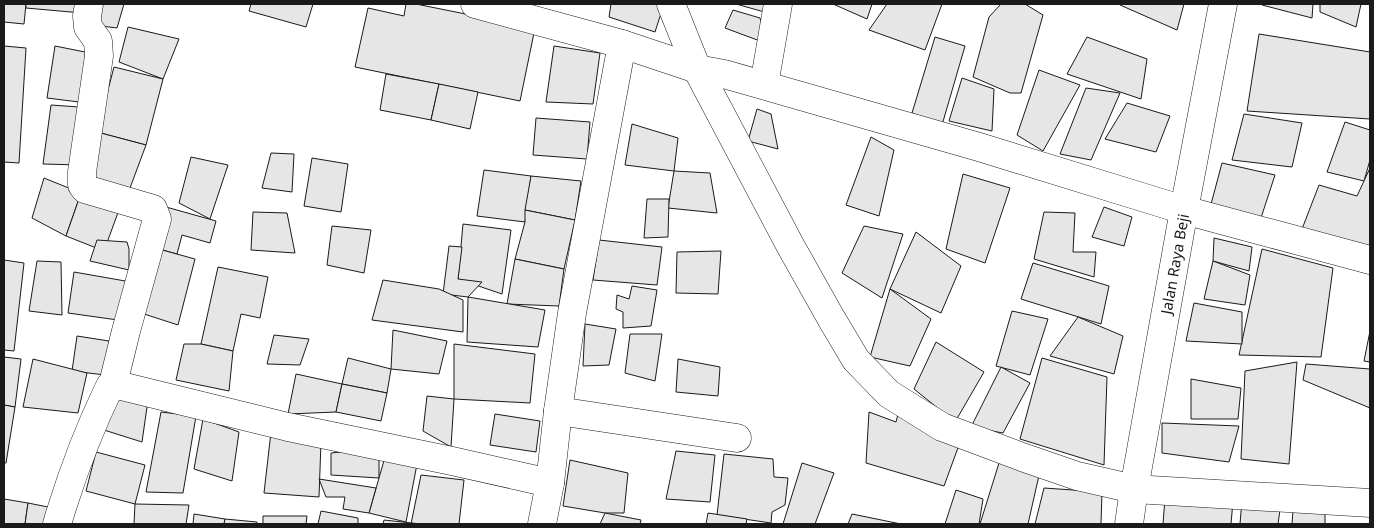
<svg xmlns="http://www.w3.org/2000/svg" width="1374" height="528" viewBox="0 0 1374 528" font-family="'Noto Sans',sans-serif">
<style>
.building{fill:#e6e6e6;stroke:#1a1a1a}
.lines{fill:none;stroke-linecap:round;stroke-linejoin:round}
.street-casing{stroke:#1a1a1a;stroke-width:29}
.secondary-casing{stroke:#1a1a1a;stroke-width:29}
.street{stroke:#fff;stroke-width:28}
.secondary{stroke:#fff;stroke-width:28}
.labels{text-anchor:middle;dominant-baseline:central;stroke-width:4;stroke-linejoin:round;paint-order:stroke}
.street-label{font-size:15px;fill:#1a1a1a;stroke:#fff}
</style>
<rect width="100%" height="100%" fill="#fff"/>
<g class="building">
<path d="M4,4h22l-2,20 -20,-2z"/>
<path d="M26,4h57l-1,9 -56,-5z"/>
<path d="M98,4h26l-7,24 -24,-3z"/>
<path d="M251,4h62l-7,23 -57,-16z"/>
<path d="M406,4h10l119,24 -15,73 -165,-34 13,-59 36,8z"/>
<path d="M611,4h53l-9,28 -46,-15z"/>
<path d="M736,4h34l-2,9z"/>
<path d="M833,4h39l-5,15z"/>
<path d="M887,4h55l-17,46 -56,-20z"/>
<path d="M1001,4h24l18,11 -22,78h-11l-37,-16 16,-60z"/>
<path d="M1120,4h64l-7,26 -57,-25z"/>
<path d="M1262,4h51l-1,14 -50,-13z"/>
<path d="M1320,4h41l-5,23 -36,-15z"/>
<path d="M733,10l27,8 8,26 -43,-16z"/>
<path d="M128,27l51,12 -16,40 -44,-17z"/>
<path d="M1259,34l111,18v67l-123,-8z"/>
<path d="M935,37l30,9 -23,79 -30,-12z"/>
<path d="M1087,37l60,22 -6,40 -74,-25z"/>
<path d="M4,46l22,2 -7,115 -15,-1z"/>
<path d="M55,46l30,6 2,51 -40,-5z"/>
<path d="M554,46l46,7 -7,51 -47,-2z"/>
<path d="M114,67l49,12 -17,66 -49,-13z"/>
<path d="M1039,70l41,15 -37,66 -26,-16z"/>
<path d="M386,74l53,10 -8,36 -51,-10z"/>
<path d="M962,78l32,11 -2,42 -43,-10z"/>
<path d="M439,84l39,8 -8,37 -39,-9z"/>
<path d="M1086,88l34,5 -29,67 -31,-6z"/>
<path d="M1127,103l43,13 -14,36 -51,-13z"/>
<path d="M51,105l28,2v58l-36,-1z"/>
<path d="M757,109l14,5 7,35 -30,-8z"/>
<path d="M1244,114l58,9 -10,44 -60,-7z"/>
<path d="M536,118l54,4 -3,37 -54,-4z"/>
<path d="M1345,122l25,8v30l-6,21 -37,-9z"/>
<path d="M632,124l46,14 -4,33 -49,-6z"/>
<path d="M97,132l49,13 -19,51 -44,-14z"/>
<path d="M871,137l23,13 -15,66 -33,-11z"/>
<path d="M271,153l23,1 -2,38 -30,-4z"/>
<path d="M191,157l37,8 -18,54 -31,-16z"/>
<path d="M312,158l36,6 -7,48 -37,-6z"/>
<path d="M1222,163l53,12 -15,46 -50,-13z"/>
<path d="M1370,168v81l-68,-20 17,-44 38,11z"/>
<path d="M484,170l47,6 -6,46 -48,-6z"/>
<path d="M674,171l36,2 7,40 -49,-5z"/>
<path d="M963,174l47,14 -25,75 -39,-14z"/>
<path d="M531,176l50,5 -6,39 -50,-10z"/>
<path d="M44,178l37,15 -15,43 -34,-18z"/>
<path d="M81,193l39,14 -16,44 -38,-15z"/>
<path d="M647,199h22l-1,38 -24,1z"/>
<path d="M166,207l50,14 -6,22 -28,-8 -5,19 -22,-6z"/>
<path d="M1104,207l28,10 -8,29 -32,-9z"/>
<path d="M525,210l50,10 -11,49 -49,-10 10,-37z"/>
<path d="M253,212l34,1 8,40 -44,-3z"/>
<path d="M1044,212l31,1 -2,39h23l-2,25 -60,-18z"/>
<path d="M463,224l48,6 -9,64 -44,-15z"/>
<path d="M332,226l39,4 -7,43 -37,-8z"/>
<path d="M864,226l39,8 -21,64 -40,-25z"/>
<path d="M916,232l45,34 -20,47 -51,-24z"/>
<path d="M1214,238l38,9 -3,24 -36,-10z"/>
<path d="M97,240l30,2 2,7v21l-39,-9z"/>
<path d="M599,240l63,7 -5,38 -64,-5z"/>
<path d="M449,246l13,1 -4,32 24,3 -14,15 -25,-3z"/>
<path d="M155,248l40,11 -17,66 -40,-13z"/>
<path d="M1262,249l71,19 -12,89 -82,-2z"/>
<path d="M721,251l-3,43 -42,-1 1,-41z"/>
<path d="M515,259l49,10 -5,37 -52,-2z"/>
<path d="M4,260l20,3 -10,88 -10,-1z"/>
<path d="M37,261l24,1 1,53 -33,-4z"/>
<path d="M1213,261l37,14 -5,30 -41,-6z"/>
<path d="M1033,263l76,23 -8,38 -80,-25z"/>
<path d="M218,267l50,10 -8,41 -19,-4 -8,37 -32,-7z"/>
<path d="M74,272l57,10 -6,39 -57,-8z"/>
<path d="M383,280l56,9 24,11v32l-91,-12z"/>
<path d="M632,286l25,4 -6,36 -28,2v-16l-7,-3 1,-14 12,4z"/>
<path d="M890,289l41,30 -21,47 -40,-9z"/>
<path d="M468,297l77,13 -7,37 -71,-5z"/>
<path d="M1194,303l48,9v32l-56,-3z"/>
<path d="M1012,311l36,8 -18,56 -34,-9z"/>
<path d="M1078,317l45,19 -9,38 -64,-18z"/>
<path d="M585,324l31,5 -7,36 -26,1z"/>
<path d="M393,330l54,11 -8,33 -48,-5z"/>
<path d="M1370,331v31l-6,-1z"/>
<path d="M630,334h32l-7,47 -30,-8z"/>
<path d="M274,335l35,4 -9,26 -33,-1z"/>
<path d="M77,336l32,5 -4,34 -33,-4z"/>
<path d="M936,342l48,30 -29,50 -41,-33z"/>
<path d="M184,344h17l32,7 -4,40 -53,-11z"/>
<path d="M454,344l81,10 -5,49 -76,-4z"/>
<path d="M4,357l17,2 -6,48 -11,-2z"/>
<path d="M348,358l43,11 -4,24 -45,-9z"/>
<path d="M1042,358l65,19 -3,88 -84,-26z"/>
<path d="M33,359l54,14 -9,40 -55,-6z"/>
<path d="M678,359l42,8 -2,29 -42,-4z"/>
<path d="M1297,362l-8,102 -48,-5 4,-88z"/>
<path d="M1306,364l64,5v39l-67,-28z"/>
<path d="M1001,367l29,16 -27,50 -32,-6z"/>
<path d="M296,374l46,10 -6,28 -48,2z"/>
<path d="M1191,379l50,9 -3,31h-47z"/>
<path d="M342,384l45,9 -6,28 -45,-9z"/>
<path d="M113,393l35,7 -6,42 -38,-12z"/>
<path d="M427,396l27,3 -3,48 -28,-16z"/>
<path d="M4,405l11,2 -9,56h-2z"/>
<path d="M899,410l60,35 -15,41 -78,-23 3,-51 27,10z"/>
<path d="M161,412l35,4 -13,77 -37,-1z"/>
<path d="M495,414l45,7 -4,31 -46,-7z"/>
<path d="M203,419l36,13 -7,49 -38,-12z"/>
<path d="M1162,423l77,3 -10,36 -67,-9z"/>
<path d="M271,432l50,10 -2,55 -55,-4z"/>
<path d="M379,448v30l-48,-3v-22z"/>
<path d="M676,451l39,4 -5,47 -44,-3z"/>
<path d="M96,452l49,13 -10,39 -49,-13z"/>
<path d="M724,454l49,5 1,18 14,1 -3,27 -13,7 -1,11 -54,-8z"/>
<path d="M385,457l32,7 -11,58 -37,-9z"/>
<path d="M570,460l58,13 -4,40h-19l-42,-7z"/>
<path d="M802,463l32,10 -19,51h-32z"/>
<path d="M999,463l41,8 -12,53h-48z"/>
<path d="M421,475l43,5 -5,44h-48z"/>
<path d="M319,479l57,9 -7,25 -26,-4 2,-12h-19z"/>
<path d="M1044,488l58,4 -1,32h-66z"/>
<path d="M956,490l27,9 -4,25h-34z"/>
<path d="M1165,498l68,3 -2,23h-68z"/>
<path d="M4,499l24,4 -3,21h-21z"/>
<path d="M1242,500l38,10 -2,14h-38z"/>
<path d="M28,503l20,4 -3,17h-20z"/>
<path d="M135,504l54,1 -3,19h-52z"/>
<path d="M1293,510l32,1v13h-33z"/>
<path d="M321,511l37,7v6h-40z"/>
<path d="M605,513l36,7 -1,4h-40z"/>
<path d="M708,513l39,6 -1,5h-40z"/>
<path d="M194,514l31,5 -1,5h-31z"/>
<path d="M852,514l49,10h-53z"/>
<path d="M263,516h44l-1,8h-43z"/>
<path d="M225,519l32,3v2h-33z"/>
<path d="M384,520l37,4h-38z"/>
</g>
<g class="lines">
<defs>
<g id="street">
<path d="M89,4l-2,12 1,11 10,14 1,15 -17,116v13l3,4 68,20 4,10 -31,112 -13,53"/>
<path d="M475,4l147,40 75,25 27,5 255,73 205,63 186,50"/>
<path d="M671,4l26,65 93,176 41,73 25,42 33,34 53,33 80,30 55,19 57,13 236,14"/>
<path d="M764,85l14,-81"/>
<path d="M558,411l179,27"/>
<path d="M57,524c14,-47 31,-93 53,-138l3,-2 175,43 164,34 98,22"/>
<path d="M542,524l8,-41 8,-72 14,-98 50,-269"/>
</g>
<g id="secondary">
<path id="s1" d="M1129,524l5,-35 50,-279 39,-206"/>
</g>
</defs>
<use href="#street" class="street-casing"/>
<use href="#secondary" class="secondary-casing"/>
<use href="#street" class="street"/>
<use href="#secondary" class="secondary"/>
</g>
<g class="labels">
<g class="street-label">
<text stroke="none"><textPath href="#s1" startOffset="264">Jalan Raya Beji</textPath></text>
</g>
</g>
<rect width="1374" height="528" fill="none" stroke="#1a1a1a" stroke-width="10"/>
</svg>
